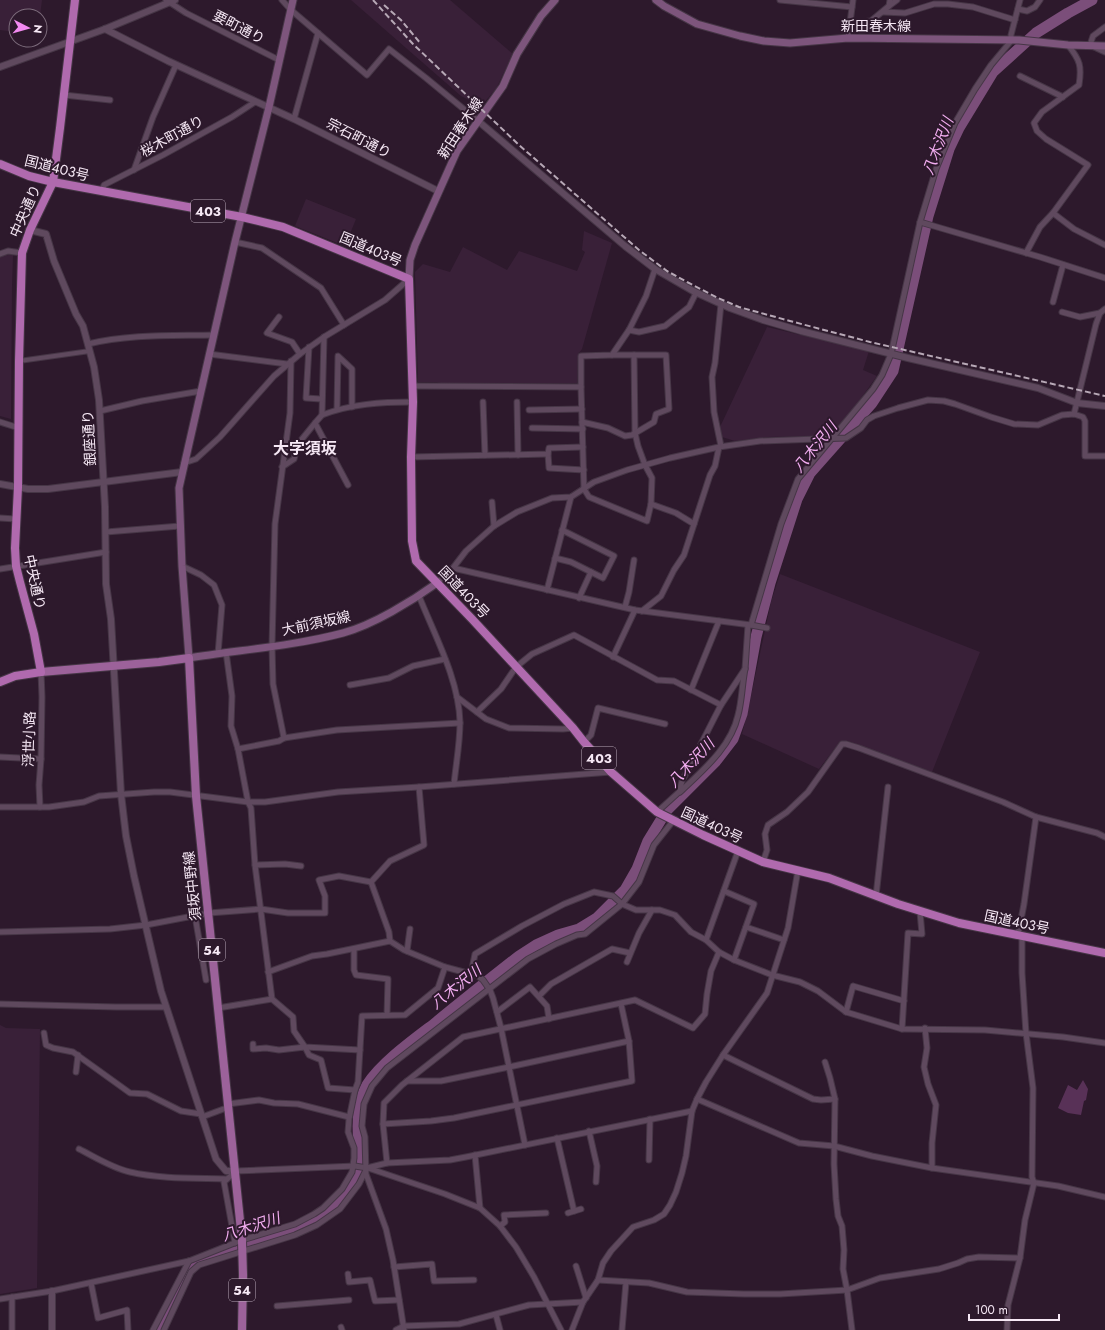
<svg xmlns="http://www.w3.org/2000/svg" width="1105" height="1330" viewBox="0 0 1105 1330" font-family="Jost,'Noto Sans JP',sans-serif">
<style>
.built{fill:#392038}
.green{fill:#583157}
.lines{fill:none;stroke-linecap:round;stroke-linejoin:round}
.river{stroke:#7b4e7a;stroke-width:11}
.pedestrian-casing{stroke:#463646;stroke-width:6}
.minor-casing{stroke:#463646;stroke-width:7}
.tertiary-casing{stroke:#463646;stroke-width:8}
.secondary-casing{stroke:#463646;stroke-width:9}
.primary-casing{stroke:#463646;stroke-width:10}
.trunk-casing{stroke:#463646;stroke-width:10}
.pedestrian{stroke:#5f495e;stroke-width:4}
.minor{stroke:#5f495e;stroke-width:5}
.tertiary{stroke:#5f495e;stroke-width:6}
.secondary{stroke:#7d557c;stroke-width:7}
.primary{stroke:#9c629a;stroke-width:8}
.trunk{stroke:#b06aae;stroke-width:8}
.rail{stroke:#b7a8b6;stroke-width:2;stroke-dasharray:6 3;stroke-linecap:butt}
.labels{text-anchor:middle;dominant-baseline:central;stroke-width:4;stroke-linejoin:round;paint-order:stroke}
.shield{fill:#2d192c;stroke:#baaab9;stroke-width:1}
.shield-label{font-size:13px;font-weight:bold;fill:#f6e8f5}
.street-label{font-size:14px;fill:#f6e8f5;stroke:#2d192c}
.water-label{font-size:15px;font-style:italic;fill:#f2adf0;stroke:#2d192c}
.quarter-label{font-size:16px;font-weight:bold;fill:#f6e8f5;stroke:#2d192c}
</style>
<rect width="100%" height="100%" fill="#2d192c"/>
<g class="built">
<path d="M0,0h42l-2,16h-24v16l-16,-2z"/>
<path d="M351,0h99l63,54 -17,35 -15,17 -20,-10z"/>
<path d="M306,199l50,20 -11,27 -50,-20z"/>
<path d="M584,231l28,12 -30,106 -4,5 -1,29h-136l-5,-1h-18l-3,-110 8,-8 27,8 13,-25 44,23 12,-19 58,20 8,-19 -3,-2z"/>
<path d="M9,253l4,2 -1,31 -1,133 -11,-3v-159z"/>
<path d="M767,327l102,24 -6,19 14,6 -18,25 -29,35 -61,1 -34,4 -13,-4 -2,-10z"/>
<path d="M780,574l200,78 -48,120 -83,-30 -5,-1 -5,2 -20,26 -77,-35 6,-24 23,-108z"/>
<path d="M0,1025l6,3 34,1 -3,259 -37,6z"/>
</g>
<path class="green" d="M1083,1080l5,9 -2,11 -2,1 -3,14 -13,-2 -10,-5 10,-23 9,5z"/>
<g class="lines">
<path class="river" d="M158,1330l8,-16 25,-48 13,-7 103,-34c18,-11 41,-28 49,-48 5,-10 3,-23 3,-33 -2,-20 -2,-42 8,-59 14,-22 46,-45 67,-61 28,-23 57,-46 85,-68l17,-11 22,-10 21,-6 18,-11 28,-28 12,-21 11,-28 19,-31 49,-49 17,-22 9,-25 14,-77 14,-54 27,-84 13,-26 62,-70 21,-32 35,-155 21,-67 10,-21 34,-56 43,-39 32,-20 24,-13"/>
<defs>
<path id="pedestrian" d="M19,361l71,-10"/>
<g id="minor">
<path d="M166,0l20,13 93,47"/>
<path d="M282,0l9,10 76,65 22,-26 37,29 51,42"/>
<path d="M780,0l72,7"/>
<path d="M889,6l8,-6"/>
<path d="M1018,9l9,2 8,-4 5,-7"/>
<path d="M883,12l22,1 29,-9h14l25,3 42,13"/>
<path d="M849,23l22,-2 18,-15 1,-6"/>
<path d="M1105,27l-12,9 -3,9 15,7"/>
<path d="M848,38l5,-38"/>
<path d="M1020,76l43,21"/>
<path d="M64,95l46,5"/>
<path d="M294,119l24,-86"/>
<path d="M134,170l19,-53 23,-52"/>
<path d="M102,192l2,-7 59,-30 69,-38 23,-15"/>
<path d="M1053,213l21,16 31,16"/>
<path d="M920,222l120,35 65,21"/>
<path d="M235,242l27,6 59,40 23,37"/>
<path d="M1026,253l14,-26 13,-14 35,-48 -42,-26 -9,-8 -3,-8 8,-11 37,-27c3,-19 1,-25 -11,-40"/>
<path d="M0,254l8,-3 14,2"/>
<path d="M1053,302l10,-37"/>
<path d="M721,304l-6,59 -3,14 2,35 7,34"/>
<path d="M1062,312l18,5 20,-4"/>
<path d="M279,317l-12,16 25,9 8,12"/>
<path d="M629,330l10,2 26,-6 24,-19 7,-14"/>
<path d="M324,337l-2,78 -7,8 33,62"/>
<path d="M88,344c41,-10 84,-8 126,-9"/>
<path d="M309,347l-3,51 15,1"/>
<path d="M209,354l78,10"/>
<path d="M634,355l1,78 3,13 7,19 7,13 -1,26 -4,17 -58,-24 -5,-8 -3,-102v-31l31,-1 17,-25 17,-34 9,-27"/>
<path d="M413,386l168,1"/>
<path d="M483,402l2,53"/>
<path d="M517,402l1,53"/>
<path d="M337,409l1,-53 14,13v38"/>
<path d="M529,410l53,-1"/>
<path d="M100,411l42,-10 59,-10"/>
<path d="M1074,414l22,-90 4,-11 5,-4"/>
<path d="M322,415c29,-11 59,-13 91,-13"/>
<path d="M0,422l19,6"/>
<path d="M582,422l26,6 17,8 7,-1 22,-13 2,-8 13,-5 -3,-54h-54"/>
<path d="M532,428l51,1"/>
<path d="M548,454l1,14 35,2"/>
<path d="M411,457l137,-3 1,-6 34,-1"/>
<path d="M184,463l12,-4 24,-22 54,-61 26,-22 24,-17 61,-37 24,-21"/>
<path d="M282,467l12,-8 4,-15 17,-21"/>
<path d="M492,502l2,24"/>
<path d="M651,504l25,9 18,11"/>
<path d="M0,518l16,1"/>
<path d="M106,532l74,-6"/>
<path d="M555,558l16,4 32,16 11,-22 -52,-26"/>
<path d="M182,566l19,9 13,10 8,20 -4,49"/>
<path d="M453,568l182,42 116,15 16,3"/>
<path d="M0,569l106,-17"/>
<path d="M437,583l16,-15 13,-17 28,-25 23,-14 35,-14 19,-1 23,-15 33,-12 43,-12 49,-11 41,-6 86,-3 15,-10 6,-8 7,-4 24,-8 30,-8 16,1 11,3 36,13 23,7 24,1 24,-10 12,-1 9,3 2,4v35h20"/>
<path d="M547,590l24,-93"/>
<path d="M419,596c16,40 40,84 41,126 0,21 -4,42 -6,62"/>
<path d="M579,598l12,-26"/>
<path d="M625,607l4,-15 5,-32"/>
<path d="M642,611l19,-15 13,-26 10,-15 26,-80 5,-9 4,-19"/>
<path d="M751,625l30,-101 17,-45 75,-90 9,-14 9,-21 29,-132 16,-53 19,-46 20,-34 16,-24 20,-24v-6l9,-35"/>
<path d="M226,652l6,44 -1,30 7,23 10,53 3,6 4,57 17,134 21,18 1,14 11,16 55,3"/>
<path d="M613,657l22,-47"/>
<path d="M350,685l39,-7 24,-12 32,-7"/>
<path d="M691,690l28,-69"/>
<path d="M457,697l29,22 23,9 54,1 10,-1"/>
<path d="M721,705l24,-36 3,-44"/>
<path d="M477,712l24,-23 15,-22 16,-13 42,-19 83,45 17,1 47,24 -39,76 -3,11 -22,20"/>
<path d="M284,738l-11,-54 -1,-38 3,-122 15,-111 1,-52"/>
<path d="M584,742l7,-7 7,-27 67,16"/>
<path d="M238,749l41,-8 5,-3 53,-8 123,-7"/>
<path d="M0,757l41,2"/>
<path d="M419,787l5,58 -34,16 -19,21 18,50 1,9 14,9 41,17 26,7 7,2 5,4 7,10 3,8 8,30 24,117"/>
<path d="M680,792c23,-22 51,-45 58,-77 4,-15 4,-31 7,-46"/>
<path d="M0,807h49l35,-5 15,-6 55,-4h16l78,10h17l73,-10 81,-5 192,-15"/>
<path d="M40,807l-1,-22 2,-26 1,-62 -1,-25"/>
<path d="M673,821l-19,24 -15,37 -17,22 14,6h24l15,5 16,17 15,8"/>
<path d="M738,851l-32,89 13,12 15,8 38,15 28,7 18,9 28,21 56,17 83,1 78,7 42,6"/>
<path d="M763,862l4,-12 -2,-16 3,-9 19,-13 21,-20 34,-48h4l13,4 144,54 33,15 61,16 8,4"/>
<path d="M255,865l30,-1 16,2"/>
<path d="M724,891l30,13 -20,56"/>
<path d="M876,896l12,-109"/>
<path d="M195,916l11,64"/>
<path d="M746,927l38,13"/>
<path d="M0,932l110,-3 36,-4 63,-12 52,-4 27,4h37v-17l-6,-16 20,-4 32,6"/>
<path d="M1018,935l6,-31 12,-87"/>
<path d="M354,949v21l2,5 32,4 -1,36"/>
<path d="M407,951l3,-22"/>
<path d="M627,962l12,-29 13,-23"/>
<path d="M268,972l44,-16 15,-2 63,-13"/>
<path d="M539,996l12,-12 61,-35 18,4"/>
<path d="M0,1004l116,3h50"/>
<path d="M218,1008l54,-9"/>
<path d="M497,1012l33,-25 17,19 2,13"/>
<path d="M846,1012l7,-26 51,15"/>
<path d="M925,1028l2,20 -3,19 4,17 8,21 -4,38v25"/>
<path d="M902,1029l6,-96 14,1 -2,-22"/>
<path d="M44,1033l2,12 7,3 20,4 57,41 17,1 34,17 20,3"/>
<path d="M253,1044v5l13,-1 13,2 26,-3 4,8 12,5 7,28 27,2"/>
<path d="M723,1055l90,44 8,1 14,-1"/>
<path d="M825,1062l5,16 5,21 -1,65 2,35 2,17 4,10 2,24 -1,19 4,21 5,40"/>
<path d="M76,1072l2,-17"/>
<path d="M407,1081h34l68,-14 120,-26"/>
<path d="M697,1099l102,44 35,3 38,10 60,12 126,18 47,11"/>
<path d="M228,1104l31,-4 15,3 24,1 51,13"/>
<path d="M202,1117l27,-10"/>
<path d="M383,1124l48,-3 23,-3 178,-37 -3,-40 -8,-37"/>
<path d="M589,1131l8,35 -1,16"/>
<path d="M557,1138l17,73"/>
<path d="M79,1149c16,8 33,19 51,23 30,7 65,6 96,7"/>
<path d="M475,1155l5,53"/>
<path d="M649,1160l1,-41"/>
<path d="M387,1163l-4,-39 1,-21 18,-18 61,-48 172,-37 58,28 12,-14 2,-20 4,-23 8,-19"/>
<path d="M368,1168l77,26 35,14 20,18 16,21 18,30 27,53"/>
<path d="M568,1213l13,-4"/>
<path d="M500,1226l5,-4 -1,-7 42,-2"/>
<path d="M235,1243l-11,-61 12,-11 119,-5 12,2 20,-5 63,-3 16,-3 226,-46"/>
<path d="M576,1266l10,32"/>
<path d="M394,1267l38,-3 2,17 40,-1"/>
<path d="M348,1274l1,8 21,-2 5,21 24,-1"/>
<path d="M598,1280l51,3 38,9 57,2h36l67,-4 33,-12 59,-9 19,-6 9,-4 12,-2 41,1"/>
<path d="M91,1283l7,35 29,-8 1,20"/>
<path d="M0,1299l52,-8 137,-30 53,-21 53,-16 19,-10 9,-6 19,-19 10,-17 2,-14v-10l-6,-16 1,-13 6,-29 3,-8 4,-66 43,-1 33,-27 7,-21"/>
<path d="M277,1306l72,-6"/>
<path d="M496,1315l4,15"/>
<path d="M341,1327l1,3"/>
<path d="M12,1330v-33"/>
<path d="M153,1330l36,-69"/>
<path d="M164,1330l27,-58 8,-7 96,-30 22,-10 23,-16 19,-25 7,-14"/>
<path d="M396,1330l8,-4 55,-2 70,-19 54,-3"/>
<path d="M404,1330l-11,-70 -7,-31 -20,-55 -1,-37 -3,-11 2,-22 8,-18 15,-18 141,-109 28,-15 21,-9 8,-1 37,-30 -9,-8 -19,-4 -30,12 -42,22 -47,28 -4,20"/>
<path d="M572,1330l11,-28 15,-22 5,-17 8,-12 22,-24 21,-7 10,-6 6,-9 6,-13 6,-19 4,-17 6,-45 5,-12 9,-17 17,-27 44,-62 21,-65 10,-58"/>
<path d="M622,1330l4,-48"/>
<path d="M1007,1330l1,-25 12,-47 5,-38 9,-37 -2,-6 1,-89 -7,-55 -4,-60v-37"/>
</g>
<g id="tertiary">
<path d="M105,29l63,32 126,58 144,72"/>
<path d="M0,67l105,-38 70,-29"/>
<path d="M477,120l148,126 30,23 38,22 37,17 33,12 38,11 107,27 130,30 39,15 28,3"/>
<path d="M30,230l16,4 8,27 22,53 7,12 11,41 5,33 6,107 1,77 5,35 10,175 5,42 8,40 27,115 55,168 10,12h10"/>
<path d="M0,484l28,5h20l134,-17"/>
<path d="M52,1291v39"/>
</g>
<g id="secondary">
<path d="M293,0l-24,107 -34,135 -56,246 3,78 7,92c50,-8 105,-12 154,-25 30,-8 69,-32 94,-50"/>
<path d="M656,0l8,6 33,18 43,12 24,5 26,2 58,-5 171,2 49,5 37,1"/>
<path d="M409,279l1,-19 5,-15 42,-94 46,-65 14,-32 24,-38 14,-16"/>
</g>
<path id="primary" d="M41,672l118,-10 30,-4 7,138 46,444 1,35 -1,55"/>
<g id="trunk">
<path d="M0,164l29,12 24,6 189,35 41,10 126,52 4,123 -2,55 1,84 4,20 56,58 101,109 11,14 27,30 46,40 46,23 60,27 66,16 69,26 61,19 146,30"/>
<path d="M0,682l15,-6 26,-4 -7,-38 -14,-52 -4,-16 -1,-18 3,-61 1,-126 3,-108 8,-23 23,-48 7,-54 15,-128"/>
</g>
</defs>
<use href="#pedestrian" class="pedestrian-casing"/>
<use href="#minor" class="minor-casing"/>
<use href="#tertiary" class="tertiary-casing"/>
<use href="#secondary" class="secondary-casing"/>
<use href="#primary" class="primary-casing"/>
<use href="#trunk" class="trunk-casing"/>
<use href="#pedestrian" class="pedestrian"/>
<use href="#minor" class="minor"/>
<use href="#tertiary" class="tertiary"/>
<use href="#secondary" class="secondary"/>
<use href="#primary" class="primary"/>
<use href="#trunk" class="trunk"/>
<g class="rail">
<path d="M373,0l40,44 106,101 120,105 28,21 20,11 31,16 21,9 51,14 80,21 235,54"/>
<path d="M384,5l17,15 20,24"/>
</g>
</g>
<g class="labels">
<g class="shield">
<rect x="191" y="200" width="34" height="22" rx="3"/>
<rect x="582" y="747" width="34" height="22" rx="3"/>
<rect x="199" y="939" width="26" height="22" rx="3"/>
<rect x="229" y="1279" width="26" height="22" rx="3"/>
</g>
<g class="shield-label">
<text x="208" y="211">403</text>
<text x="599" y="758">403</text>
<text x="212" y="950">54</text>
<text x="242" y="1290">54</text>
</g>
<g class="street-label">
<text x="876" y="26">新田春木線</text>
<text transform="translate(239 27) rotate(27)">要町通り</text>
<text transform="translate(460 128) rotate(-57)">新田春木線</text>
<text transform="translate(172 136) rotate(-29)">桜木町通り</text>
<text transform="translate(359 138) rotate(27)">宗石町通り</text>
<text transform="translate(57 168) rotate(14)">国道403号</text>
<text transform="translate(25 211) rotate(-66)">中央通り</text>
<text transform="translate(371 249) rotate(23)">国道403号</text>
<text transform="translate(89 438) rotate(-93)">銀座通り</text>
<text transform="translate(35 582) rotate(78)">中央通り</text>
<text transform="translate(464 592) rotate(46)">国道403号</text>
<text transform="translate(316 623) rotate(-12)">大前須坂線</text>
<text transform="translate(29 739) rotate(-88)">浮世小路</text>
<text transform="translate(712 825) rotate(25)">国道403号</text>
<text transform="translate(192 886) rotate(-96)">須坂中野線</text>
<text transform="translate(1017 922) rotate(12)">国道403号</text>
</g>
<g class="water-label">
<text transform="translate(938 146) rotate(-69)">八木沢川</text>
<text transform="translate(815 447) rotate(-51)">八木沢川</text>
<text transform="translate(691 763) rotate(-47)">八木沢川</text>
<text transform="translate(456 987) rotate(-39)">八木沢川</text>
<text transform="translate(251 1227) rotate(-18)">八木沢川</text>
</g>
<g class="quarter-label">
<text x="305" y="448">大字須坂</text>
</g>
</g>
<g transform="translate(28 28) rotate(96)"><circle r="19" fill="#2d192c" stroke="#7d6c7c"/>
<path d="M0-3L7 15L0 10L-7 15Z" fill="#f38af1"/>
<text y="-6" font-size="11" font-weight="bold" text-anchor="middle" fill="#f6e8f5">N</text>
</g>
<path d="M969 1314v6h90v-6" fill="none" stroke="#f6e8f5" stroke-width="2"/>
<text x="975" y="1314" font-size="12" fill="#f6e8f5" stroke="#2d192c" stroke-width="3" paint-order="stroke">100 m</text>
</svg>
